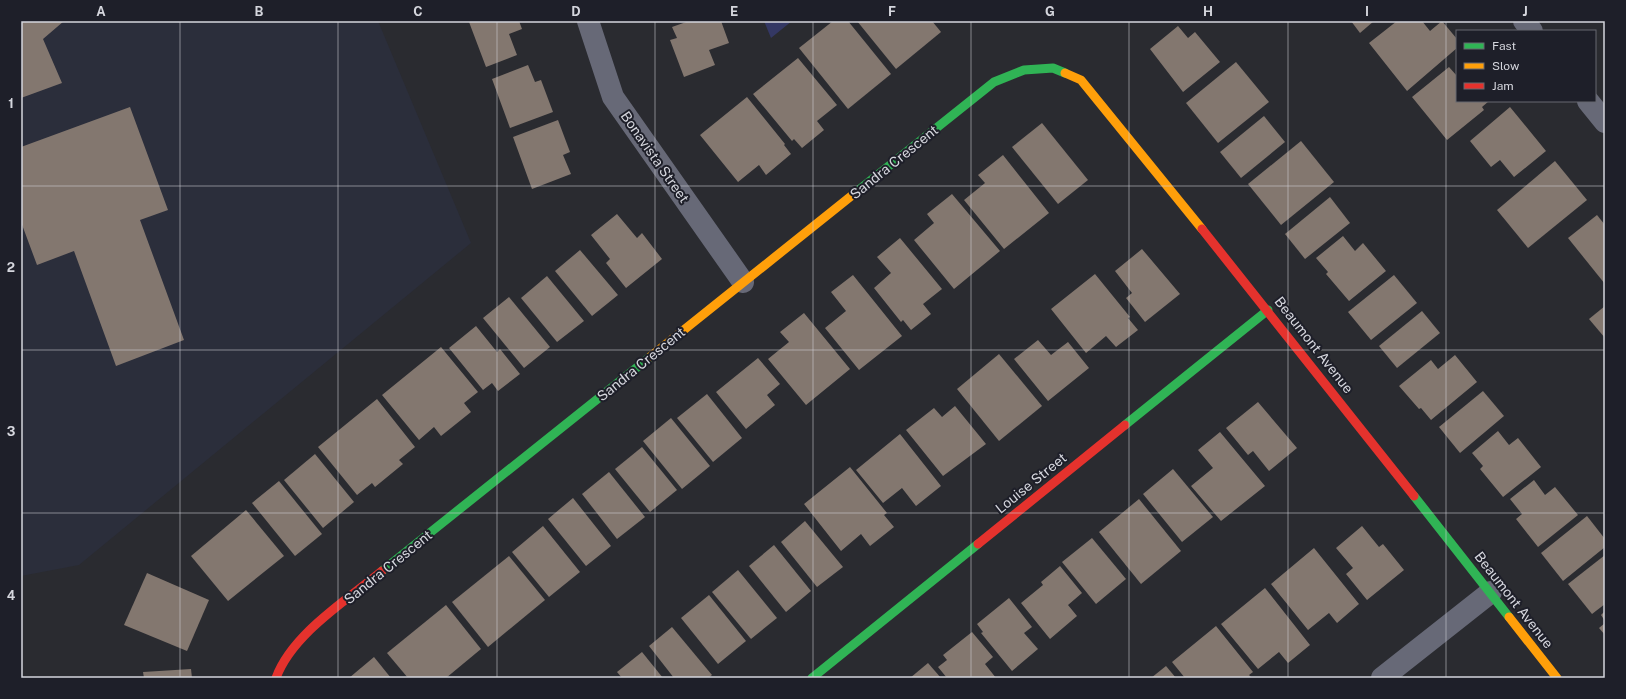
<svg xmlns="http://www.w3.org/2000/svg" width="1626" height="699" viewBox="0 0 1626 699" font-family="'Public Sans',sans-serif">
<style>
.built{fill:#2b2e3b}
.green{fill:#343864}
.building{fill:#83776f}
.lines{fill:none;stroke-linecap:round;stroke-linejoin:round}
.street{stroke:#676977;stroke-width:22}
.fast{stroke:#30b455;stroke-width:9}
.slow{stroke:#ff9f0a;stroke-width:9}
.jam{stroke:#e5322d;stroke-width:9}
.grid{fill:none;stroke:#d5d6dd;stroke-width:1;stroke-opacity:0.55}
.labels{text-anchor:middle;dominant-baseline:central;stroke-width:4;stroke-linejoin:round;paint-order:stroke}
.street-label{font-size:14px;fill:#d5d6dd;stroke:#1e1f29}
.neatline{fill:none;stroke:#d5d6dd;stroke-width:1.5}
.grid-label{font-size:13px;text-anchor:middle;font-weight:bold;fill:#d5d6dd}
</style>
<rect width="100%" height="100%" fill="#2a2b30"/>
<path class="built" d="M21,21h357l93,222 -392,322 -58,11z"/>
<path class="green" d="M764,21h28l-21,17z"/>
<g class="building">
<path d="M21,21h43l-21,18 19,44 -41,15z"/>
<path d="M471,21h48l3,8 -13,5 8,21 -31,12 -17,-45z"/>
<path d="M689,21h32l8,22 -20,7 6,15 -31,12 -14,-37 7,-2 -5,-11z"/>
<path d="M833,21h15l43,53 -43,35 -49,-61z"/>
<path d="M857,21h75l9,11 -45,37z"/>
<path d="M1351,21h23l-14,12z"/>
<path d="M1397,21h25l8,10 12,-10 15,18v9l-50,43 -38,-48z"/>
<path d="M1178,26l10,12 7,-6 25,30 -37,30 -33,-43z"/>
<path d="M798,58l39,47 -20,16 7,9 -22,18 -8,-9 -2,2 -39,-47z"/>
<path d="M1236,62l33,40 -51,41 -32,-40z"/>
<path d="M528,65l7,17 6,-2 12,32 -43,16 -18,-49z"/>
<path d="M1449,67l8,9v25h32l-7,6 2,3 -37,30 -35,-43z"/>
<path d="M747,97l38,47 -1,1 7,9 -25,21 -7,-10 -21,17 -38,-47z"/>
<path d="M130,107l38,103 -28,10 44,120 -68,26 -42,-115 -37,14 -16,-43v-75z"/>
<path d="M1510,107l36,44 -32,26 -14,-17 -9,7 -21,-26z"/>
<path d="M1264,116l21,26 -44,36 -21,-26z"/>
<path d="M558,120l12,32 -7,3 8,19 -39,15 -19,-52z"/>
<path d="M1042,123l46,57 -30,24 -46,-57z"/>
<path d="M1301,141l33,41 -53,43 -33,-41z"/>
<path d="M1003,155l46,58 -45,36 -40,-49 21,-17 -7,-8z"/>
<path d="M1555,161l32,39 -59,48 -31,-38z"/>
<path d="M952,194l48,57 -46,38 -40,-49 20,-17 -7,-9z"/>
<path d="M1330,197l20,26 -45,36 -20,-25z"/>
<path d="M617,214l20,24 5,-5 20,26 -36,29 -20,-25 4,-4 -19,-24z"/>
<path d="M1597,215l8,10v59l-37,-46z"/>
<path d="M1343,236l12,15 8,-8 23,28 -37,30 -23,-27 2,-2 -12,-14z"/>
<path d="M900,238l42,51 -19,15 8,10 -20,16 -8,-10 -2,2 -27,-34 17,-15 -14,-16z"/>
<path d="M1142,249l38,45 -35,28 -19,-24 6,-5 -17,-22z"/>
<path d="M580,250l38,45 -26,21 -37,-45z"/>
<path d="M1095,274l35,43 -2,1 10,12 -22,17 -10,-11 -20,17 -35,-44z"/>
<path d="M853,275l49,61 -43,34 -34,-42 21,-17 -15,-19z"/>
<path d="M1394,275l23,28 -46,37 -23,-28z"/>
<path d="M547,276l37,45 -27,21 -36,-44z"/>
<path d="M509,297l41,50 -26,21 -41,-50z"/>
<path d="M1605,306v32l-16,-19z"/>
<path d="M1422,311l18,22 -43,35 -18,-22z"/>
<path d="M804,313l46,56 -44,36 -38,-46 21,-17 -9,-10z"/>
<path d="M476,326l21,26 3,-3 20,25 -22,17 -6,-8 -9,7 -34,-42z"/>
<path d="M1038,340l13,15 17,-13 21,26 -41,33 -34,-42z"/>
<path d="M441,347l37,45 -14,11 7,9 -30,24 -7,-9 -15,13 -37,-45z"/>
<path d="M999,354l43,52 -43,35 -42,-52z"/>
<path d="M1455,355l22,27 -46,38 -10,-12 -2,1 -20,-23 32,-26 7,9z"/>
<path d="M758,358l22,26 -13,11 8,10 -29,24 -30,-37z"/>
<path d="M1483,391l21,25 -44,37 -21,-26z"/>
<path d="M707,394l35,44 -29,24 -36,-44z"/>
<path d="M377,399l38,48 -16,13 4,4 -28,23 -3,-4 -15,12 -39,-48z"/>
<path d="M1258,402l39,46 -28,23 -16,-20 -5,4 -22,-27z"/>
<path d="M955,406l31,38 -43,32 -37,-46 28,-22 8,9z"/>
<path d="M671,418l39,48 -28,23 -39,-48z"/>
<path d="M1498,431l11,14 9,-7 23,29 -38,30 -23,-28 3,-3 -11,-13z"/>
<path d="M1220,432l45,54 -44,35 -30,-35 22,-18 -15,-18z"/>
<path d="M900,434l41,52 -25,20 -14,-18 -19,15 -27,-33z"/>
<path d="M642,447l35,43 -27,22 -35,-43z"/>
<path d="M315,454l39,48 -31,26 -39,-48z"/>
<path d="M850,467l37,46 -3,2 10,12 -24,19 -9,-12 -20,17 -37,-47z"/>
<path d="M1173,469l40,48 -31,25 -39,-48z"/>
<path d="M609,472l36,45 -28,22 -35,-45z"/>
<path d="M1534,480l11,15 10,-8 23,28 -40,32 -22,-28 6,-5 -12,-15z"/>
<path d="M279,481l43,53 -27,22 -43,-53z"/>
<path d="M573,498l38,48 -25,20 -38,-47z"/>
<path d="M1139,499l42,52 -40,33 -42,-52z"/>
<path d="M246,510l38,46 -56,45 -37,-45z"/>
<path d="M1587,516l18,23v8l-42,34 -22,-28z"/>
<path d="M805,521l38,46 -26,20 -36,-45z"/>
<path d="M543,526l37,46 -31,25 -37,-45z"/>
<path d="M1362,526l17,21 4,-3 21,26 -37,30 -21,-26 7,-6 -17,-20z"/>
<path d="M1092,538l34,41 -30,25 -34,-42z"/>
<path d="M774,545l37,46 -25,21 -37,-46z"/>
<path d="M1314,548l45,56 -22,19 -8,-10 -21,17 -37,-46z"/>
<path d="M1605,555v49l-13,10 -24,-30z"/>
<path d="M509,556l36,44 -57,47 -36,-45z"/>
<path d="M1060,566l22,27 -14,12 9,11 -27,23 -29,-36 22,-18 -2,-3z"/>
<path d="M738,570l39,48 -26,21 -39,-47z"/>
<path d="M147,573l62,27 -22,51 -63,-26z"/>
<path d="M1265,588l45,57 -22,18 -9,-11 -21,17 -37,-45z"/>
<path d="M709,595l37,46 -28,23 -37,-46z"/>
<path d="M1009,598l23,29 -8,6 14,16 -26,22 -31,-38 2,-1 -6,-8z"/>
<path d="M446,605l35,44 -35,29h-38l-21,-25z"/>
<path d="M1605,611v10l-4,-6z"/>
<path d="M1605,623v12l-6,-7z"/>
<path d="M1216,626l37,46 -4,3 3,3h-67l-13,-16z"/>
<path d="M672,627l40,48 -4,3h-34l-25,-32z"/>
<path d="M972,632l21,25 -8,7 11,14h-49l-9,-11 9,-7 -4,-5z"/>
<path d="M642,652l21,26h-41l-5,-6z"/>
<path d="M374,657l17,21h-42z"/>
<path d="M928,663l13,15h-31z"/>
<path d="M1166,666l10,12h-25z"/>
<path d="M191,669l1,9h-48l-1,-6z"/>
</g>
<g class="lines">
<g class="street">
<path d="M588,21l25,76 130,185"/>
<path d="M1524,21l8,10"/>
<path d="M1588,101l17,21"/>
<path d="M1382,678l109,-86"/>
</g>
<g class="fast">
<path d="M855,193l139,-111 30,-12 29,-2 12,5"/>
<path d="M1125,425l143,-115"/>
<path d="M1414,496l95,121"/>
<path d="M382,571l268,-214"/>
<path d="M812,678l166,-134"/>
</g>
<g class="slow">
<path d="M1065,73l16,7 121,149"/>
<path d="M650,357l205,-164"/>
<path d="M1509,617l48,61"/>
</g>
<g class="jam">
<path d="M1202,229l212,267"/>
<path d="M978,544l147,-119"/>
<path d="M276,678c16,-44 71,-78 106,-107"/>
</g>
</g>
<path class="grid" d="M180,21v657M338,21v657M497,21v657M655,21v657M813,21v657M971,21v657M1129,21v657M1288,21v657M1446,21v657M21,186h1584M21,350h1584M21,513h1584"/>
<g class="labels">
<g class="street-label">
<text transform="translate(655 157) rotate(55)">Bonavista Street</text>
<text transform="translate(894 162) rotate(-39)">Sandra Crescent</text>
<text transform="translate(1314 345) rotate(52)">Beaumont Avenue</text>
<text transform="translate(641 364) rotate(-39)">Sandra Crescent</text>
<text transform="translate(1031 483) rotate(-39)">Louise Street</text>
<text transform="translate(388 567) rotate(-39)">Sandra Crescent</text>
<text transform="translate(1514 600) rotate(52)">Beaumont Avenue</text>
</g>
</g>
<rect width="1626" height="699" fill="none" stroke="#1e1f29" stroke-width="44"/>
<rect x="1456" y="30" width="140" height="72" fill="#1e1f29" stroke="#676871"/>
<rect x="1464" y="43" width="20" height="6" fill="#30b455" stroke="#676871"/>
<text x="1492" y="50" font-size="12" fill="#d5d6dd">Fast</text>
<rect x="1464" y="63" width="20" height="6" fill="#ff9f0a" stroke="#676871"/>
<text x="1492" y="70" font-size="12" fill="#d5d6dd">Slow</text>
<rect x="1464" y="83" width="20" height="6" fill="#e5322d" stroke="#676871"/>
<text x="1492" y="90" font-size="12" fill="#d5d6dd">Jam</text>
<rect x="22" y="22" width="1582" height="655" class="neatline"/>
<g class="grid-label">
<text x="101" y="16">A</text>
<text x="259" y="16">B</text>
<text x="418" y="16">C</text>
<text x="576" y="16">D</text>
<text x="734" y="16">E</text>
<text x="892" y="16">F</text>
<text x="1050" y="16">G</text>
<text x="1208" y="16">H</text>
<text x="1367" y="16">I</text>
<text x="1525" y="16">J</text>
<text x="11" y="108">1</text>
<text x="11" y="272">2</text>
<text x="11" y="436">3</text>
<text x="11" y="600">4</text>
</g>
</svg>
